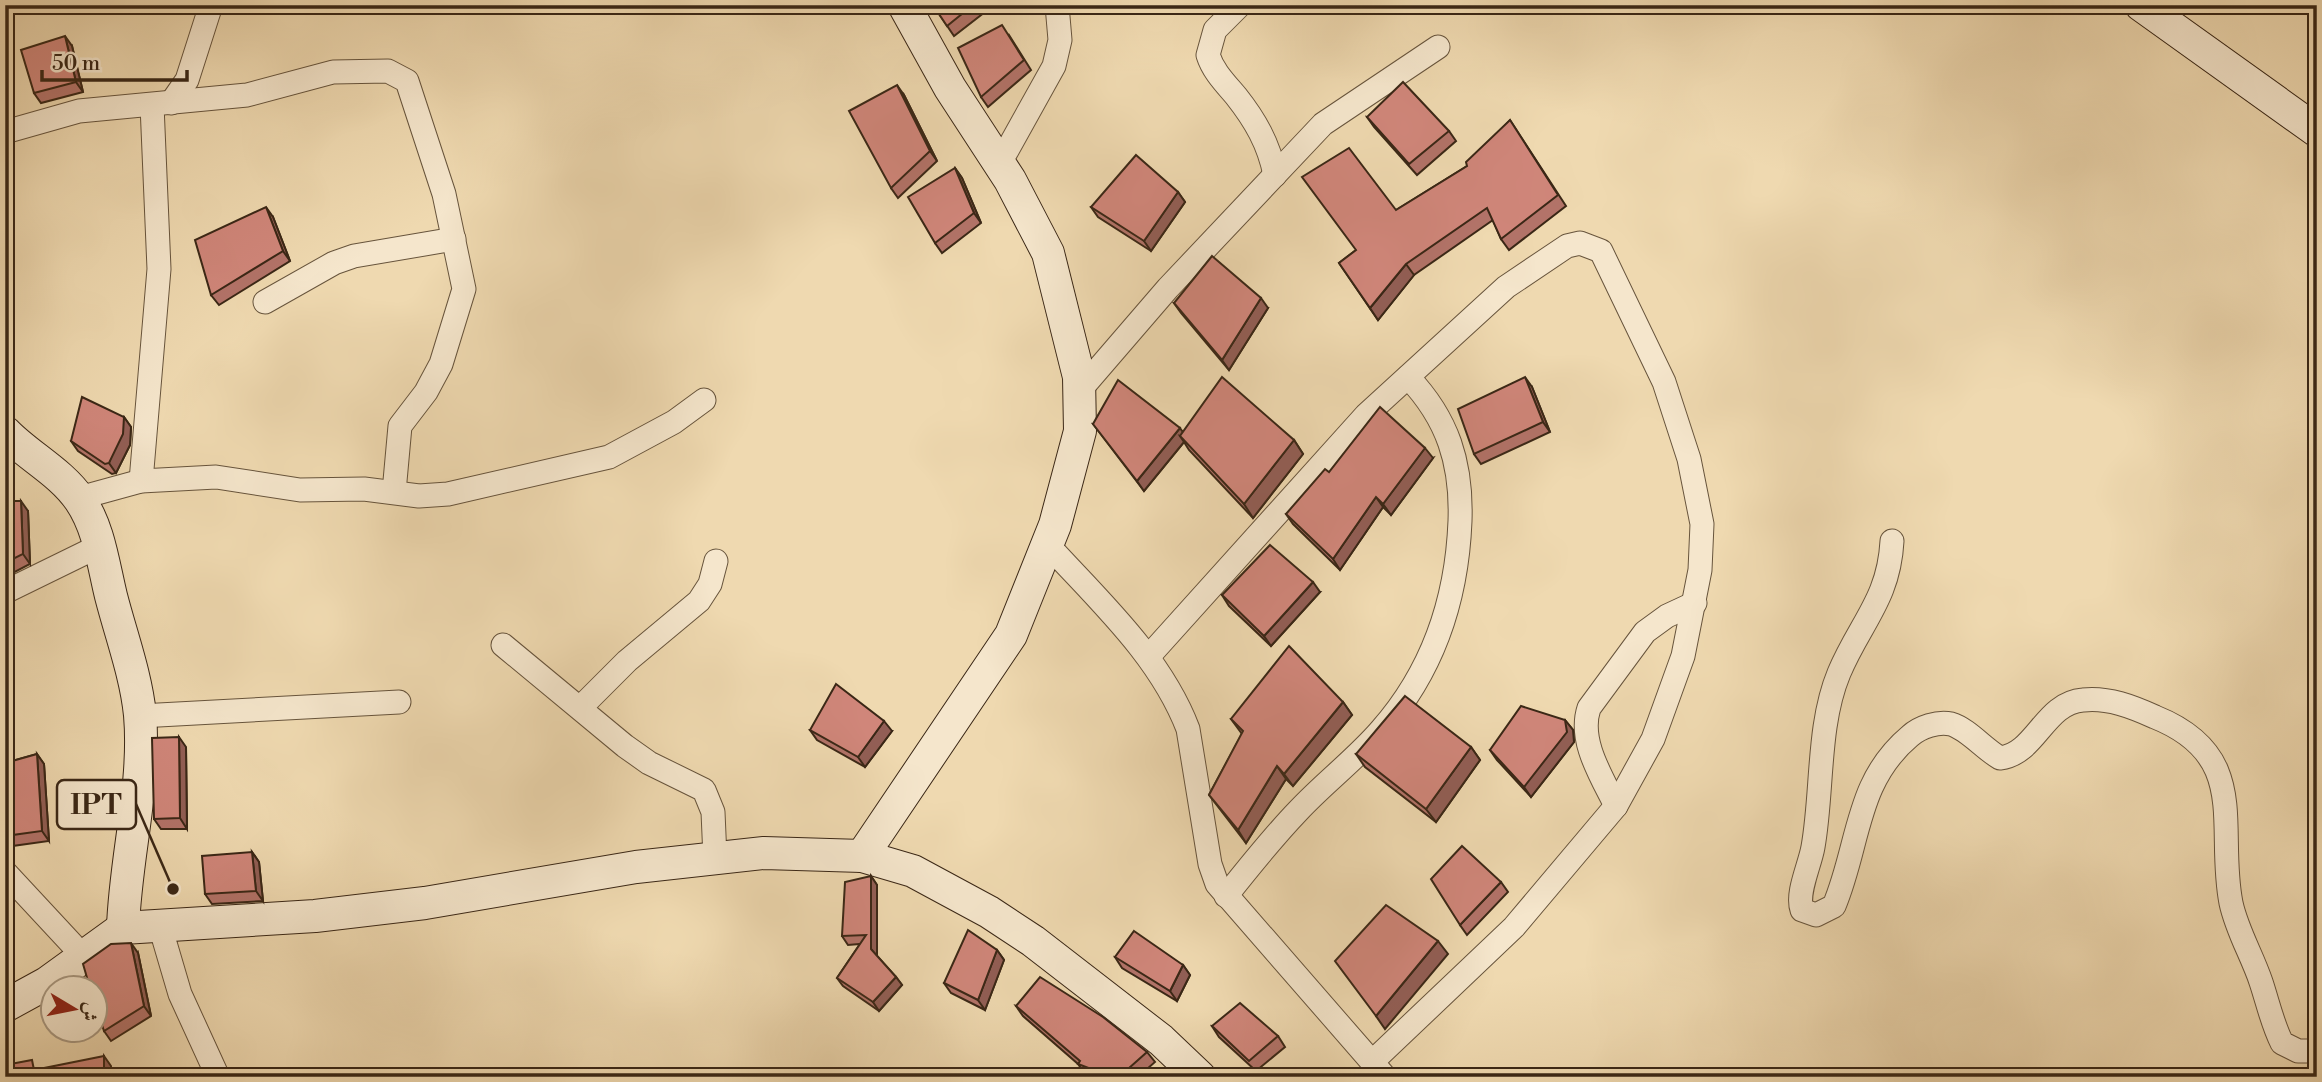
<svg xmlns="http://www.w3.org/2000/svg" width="2322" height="1082" viewBox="0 0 2322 1082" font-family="'Libre Bodoni',Amiri,serif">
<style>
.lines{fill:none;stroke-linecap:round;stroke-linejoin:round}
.street-casing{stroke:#67543c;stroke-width:25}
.secondary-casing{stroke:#3a2716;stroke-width:34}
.street{stroke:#f5e6cc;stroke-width:23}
.secondary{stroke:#f5e6cc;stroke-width:32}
.wall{fill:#b37369;stroke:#3a2716;stroke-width:2}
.shaded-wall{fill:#925e55;stroke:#3a2716;stroke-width:2}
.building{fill:#d0867a;stroke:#3a2716;stroke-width:2}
.leader{fill:none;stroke:#3a2716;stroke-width:2.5}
.callout-dot{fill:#3a2716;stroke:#f5e6cc;stroke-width:2.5}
.callout{fill:#f5e6cc;stroke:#3a2716;stroke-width:2.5}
.callout-label{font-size:28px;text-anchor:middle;font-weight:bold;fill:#3a2716}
</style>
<rect width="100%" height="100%" fill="#efd9b0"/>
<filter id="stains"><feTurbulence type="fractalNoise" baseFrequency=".00286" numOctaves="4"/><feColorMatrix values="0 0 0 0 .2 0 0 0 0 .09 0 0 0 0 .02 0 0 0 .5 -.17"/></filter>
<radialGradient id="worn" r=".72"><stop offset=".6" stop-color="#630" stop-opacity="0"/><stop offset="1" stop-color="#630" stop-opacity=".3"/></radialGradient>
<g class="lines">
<defs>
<g id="street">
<path d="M1240,5l-25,25 -7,25c5,16 17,28 28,41 19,24 33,48 39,79"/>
<path d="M171,103l16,-23 24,-75"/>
<path d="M5,132l74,-21 168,-16 86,-23 55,-1 19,10 37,113 20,95 -23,75 -15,28 -26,34 -6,66"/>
<path d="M1000,163l54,-97 6,-26 -3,-35"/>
<path d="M265,302l69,-39 20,-7 100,-17"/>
<path d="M1081,389l87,-101 155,-164 115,-77"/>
<path d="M141,481l18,-212 -7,-164"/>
<path d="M79,498l62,-17 75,-4 84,13 64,-1 55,7 29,-2 161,-37 65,-35 30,-22"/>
<path d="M1892,541c-3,58 -32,82 -53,132 -22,53 -16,118 -26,174 -3,18 -17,46 -11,63l14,5 18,-9c26,-62 21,-124 76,-170 10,-9 28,-15 41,-12 17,5 33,25 49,34 36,-4 44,-55 83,-58 25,-3 50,7 72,17 97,39 61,110 76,186 6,28 21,52 30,79 7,21 11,41 21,61l16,8h19"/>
<path d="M1048,545c51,56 112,111 140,184l22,135 7,20 168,193"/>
<path d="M5,592l94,-46"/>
<path d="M503,645l122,101 24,17 55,27 9,22 2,46"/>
<path d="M1149,656l217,-241 140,-128 61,-41 13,-3 21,8 63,131 25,77 13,65 -2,46 -17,86 -30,83 -37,67 -102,121 -142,135"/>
<path d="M580,708l47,-47 72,-60 11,-17 6,-23"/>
<path d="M140,716l259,-14"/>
<path d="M1616,806c-14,-29 -38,-65 -27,-98l56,-76 22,-16 28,-13"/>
<path d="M5,872l79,85"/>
<path d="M1226,896c23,-29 46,-58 72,-85 26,-28 58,-52 83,-81 52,-59 76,-132 79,-209 2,-58 -12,-102 -52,-144"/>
<path d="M160,926l20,68 38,83"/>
</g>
<g id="secondary">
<path d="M2141,5l176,126"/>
<path d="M5,432c23,24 56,40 75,68 19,28 23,63 31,96 10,39 25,79 29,119 6,71 -15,143 -17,213"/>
<path d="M862,856l149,-221 44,-110 25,-94 -1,-54 -31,-124 -38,-73 -60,-92 -46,-83"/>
<path d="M5,1006l42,-23 76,-55 192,-12 110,-13 211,-36 128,-14 98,3 51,15 76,41 44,29 128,99 39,37"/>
</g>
</defs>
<use href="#street" class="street-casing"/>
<use href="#secondary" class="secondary-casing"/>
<use href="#street" class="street"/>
<use href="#secondary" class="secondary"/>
</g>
<g class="wall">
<path d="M933,5h61l-40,31z"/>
<path d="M1009,35l22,35 -43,37 -7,-10z"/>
<path d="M72,46l11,46 -42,11 -7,-10z"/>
<path d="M904,95l33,66 -39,37 -7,-10z"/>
<path d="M1367,117l82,14 7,10 -39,34 -43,-48z"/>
<path d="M1510,120l56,86 -57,44 -8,-11 -8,-19 -79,55 -36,45 -39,-57 17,-13 40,-40 71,-44z"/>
<path d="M955,168l7,10 19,45 -39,30 -7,-10z"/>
<path d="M1178,192l7,10 -34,49 -53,-34 -7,-10z"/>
<path d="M273,217l17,44 -71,44 -8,-10z"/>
<path d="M1174,303l94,5 -39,62 -48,-57z"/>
<path d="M1532,387l18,45 -69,32 -7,-10z"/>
<path d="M124,417l7,10 -1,18 -14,28 -4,1 -34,-23 -7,-10z"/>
<path d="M1093,424l201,16 9,14 -50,64 -64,-68 -5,-8 -40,49z"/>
<path d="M1433,458l-42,57 -8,-8 -43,63 -47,-46 -7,-10z"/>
<path d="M5,501l23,10 2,53 -21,11 -4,-1z"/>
<path d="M1320,592l-49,54 -42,-40 -7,-11z"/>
<path d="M1343,702l9,13 -59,71 -7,-7 -40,64 -37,-48 33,-61 -11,-15z"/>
<path d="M1565,720l8,10 1,12 -43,55 -34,-37 -7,-10z"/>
<path d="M810,730l82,1 -27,36 -48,-27z"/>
<path d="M186,747l1,82h-26l-7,-10z"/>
<path d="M1471,747l9,13 -44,62 -71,-55 -9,-13z"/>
<path d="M37,754l7,10 5,77 -44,6v-84z"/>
<path d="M252,852l7,10 4,39 -51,3 -7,-10z"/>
<path d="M871,876l6,9v71l19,21 6,8 -23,26 -36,-25 -6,-8 23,-34 -12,1 -6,-9z"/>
<path d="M1501,882l7,10 -41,43 -7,-10z"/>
<path d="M997,950l7,10 -19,50 -34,-17 -7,-10z"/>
<path d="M138,953l13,63 -40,25 -7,-10z"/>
<path d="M1115,957l68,8 7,10 -13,26 -55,-33z"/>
<path d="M1016,1006l131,46 8,10 -17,15h-45l-8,-3 -7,-10 -55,-48z"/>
<path d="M1212,1026l66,10 7,11 -29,24 -37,-34z"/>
</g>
<g class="shaded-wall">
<path d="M65,36l7,10 11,46 -7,-10z"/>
<path d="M897,85l7,10 33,66 -7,-10z"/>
<path d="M955,168l7,10 19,45 -7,-10z"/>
<path d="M1178,192l7,10 -34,49 -7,-10z"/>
<path d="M266,207l7,10 17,44 -7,-10z"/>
<path d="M1406,264l8,11 -36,45 -8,-12z"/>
<path d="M1261,298l7,10 -39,62 -7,-10z"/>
<path d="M1525,377l7,10 18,45 -7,-10z"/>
<path d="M124,417l7,10 -1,18 -14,28 -7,-10z"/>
<path d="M1180,428l7,10 -7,-2 4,6 -40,49 -7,-10z"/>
<path d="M1294,440l9,14 -50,64 -9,-14z"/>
<path d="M1425,448l8,10 -42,57 -8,-11z"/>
<path d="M1376,497l7,10 -43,63 -7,-11z"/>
<path d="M21,501l7,10 2,53 -7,-10z"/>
<path d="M1313,582l7,10 -49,54 -7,-10z"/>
<path d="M1343,702l9,13 -59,71 -9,-12z"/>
<path d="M1565,720l8,10 1,12 -43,55 -7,-10z"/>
<path d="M884,721l8,10 -27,36 -7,-10z"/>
<path d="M179,737l7,10 1,82 -7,-11z"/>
<path d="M1471,747l9,13 -44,62 -10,-13z"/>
<path d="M37,754l7,10 5,77 -7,-10z"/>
<path d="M1277,766l9,13 -40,64 -8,-13z"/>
<path d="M252,852l7,10 4,39 -7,-10z"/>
<path d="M871,876l6,9v73l-6,-9z"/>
<path d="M1438,941l10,13 -63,75 -9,-13z"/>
<path d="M131,943l7,10 13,63 -7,-10z"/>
<path d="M997,950l7,10 -19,50 -7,-10z"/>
<path d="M1183,965l7,10 -13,26 -7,-10z"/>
<path d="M896,977l6,8 -23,26 -6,-9z"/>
<path d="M104,1056l7,10v11h-7z"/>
</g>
<g class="building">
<path d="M933,5h40l-26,21z"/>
<path d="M1002,25l22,35 -43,37 -23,-49z"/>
<path d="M65,36l11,46 -42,11 -13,-43z"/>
<path d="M1403,82l46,49 -40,33 -42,-47z"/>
<path d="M897,85l33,66 -39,37 -42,-77z"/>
<path d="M1510,120l48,75 -57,44 -14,-31 -81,56 -36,44 -31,-45 17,-13 -54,-73 47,-29 47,62 71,-44 -1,-4z"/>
<path d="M1136,155l42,37 -34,49 -53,-34z"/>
<path d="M955,168l19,45 -39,30 -27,-46z"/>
<path d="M266,207l17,44 -72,44 -16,-55z"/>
<path d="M1212,256l49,42 -39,62 -48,-57z"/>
<path d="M1222,377l72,63 -50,64 -64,-68z"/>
<path d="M1525,377l18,45 -69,32 -16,-45z"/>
<path d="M1118,380l62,48 -43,53 -44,-57z"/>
<path d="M82,397l42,20 -1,17 -14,29 -4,1 -34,-23z"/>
<path d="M1380,407l45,41 -42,56 -7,-7 -43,62 -47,-45 39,-45 4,3z"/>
<path d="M5,501h16l2,53 -18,9z"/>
<path d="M1270,545l43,37 -49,54 -42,-41z"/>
<path d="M1289,646l54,56 -59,72 -7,-8 -39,64 -29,-35 34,-64 -12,-12z"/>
<path d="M836,684l48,37 -26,36 -48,-27z"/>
<path d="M1405,696l66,51 -45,62 -70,-55z"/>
<path d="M1521,706l44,14 2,12 -43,55 -34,-37z"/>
<path d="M179,737l1,81 -26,1 -2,-81z"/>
<path d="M37,754l5,77 -37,5v-73z"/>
<path d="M1462,846l39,36 -41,43 -29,-46z"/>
<path d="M252,852l4,39 -51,3 -3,-38z"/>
<path d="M871,876v73l25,28 -23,25 -36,-24 29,-43 -24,1 3,-54z"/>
<path d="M1386,905l52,36 -62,75 -41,-55z"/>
<path d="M968,930l29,20 -19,50 -34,-17z"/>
<path d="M1134,931l49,34 -13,26 -55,-34z"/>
<path d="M131,943l13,63 -40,25 -10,-30v-13h-4l-7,-24 28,-20z"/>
<path d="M1040,977l63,40 44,35 -28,25h-7l-34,-13 2,-3 -64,-55z"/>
<path d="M1240,1003l38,33 -29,25 -37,-35z"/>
<path d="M104,1056v21h-99v-12l27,-5 2,10z"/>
</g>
<path class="leader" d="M173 889L136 804"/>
<circle class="callout-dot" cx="173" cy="889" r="7"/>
<rect class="callout" x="57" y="780" width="79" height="49" rx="7"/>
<g class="callout-label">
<text x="96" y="814">IPT</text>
</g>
<rect width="2322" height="1082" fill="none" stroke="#efd9b0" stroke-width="28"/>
<rect x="7" y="7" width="2308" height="1068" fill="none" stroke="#3a2716" stroke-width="3.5"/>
<rect x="14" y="14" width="2294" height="1054" fill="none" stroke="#3a2716" stroke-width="2"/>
<g transform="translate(74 1009) rotate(100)"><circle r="33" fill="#f5e6cc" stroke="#aa9a83" stroke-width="2"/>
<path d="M0-5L12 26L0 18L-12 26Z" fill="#8f2418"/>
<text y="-10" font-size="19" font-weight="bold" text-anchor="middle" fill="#3a2716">ش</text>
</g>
<path d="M42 70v10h145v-10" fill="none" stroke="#3a2716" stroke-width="3.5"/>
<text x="52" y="70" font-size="21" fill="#3a2716" stroke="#f5e6cc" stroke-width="5" paint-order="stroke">50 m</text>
<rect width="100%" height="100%" filter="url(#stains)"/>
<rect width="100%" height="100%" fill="url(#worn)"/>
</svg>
